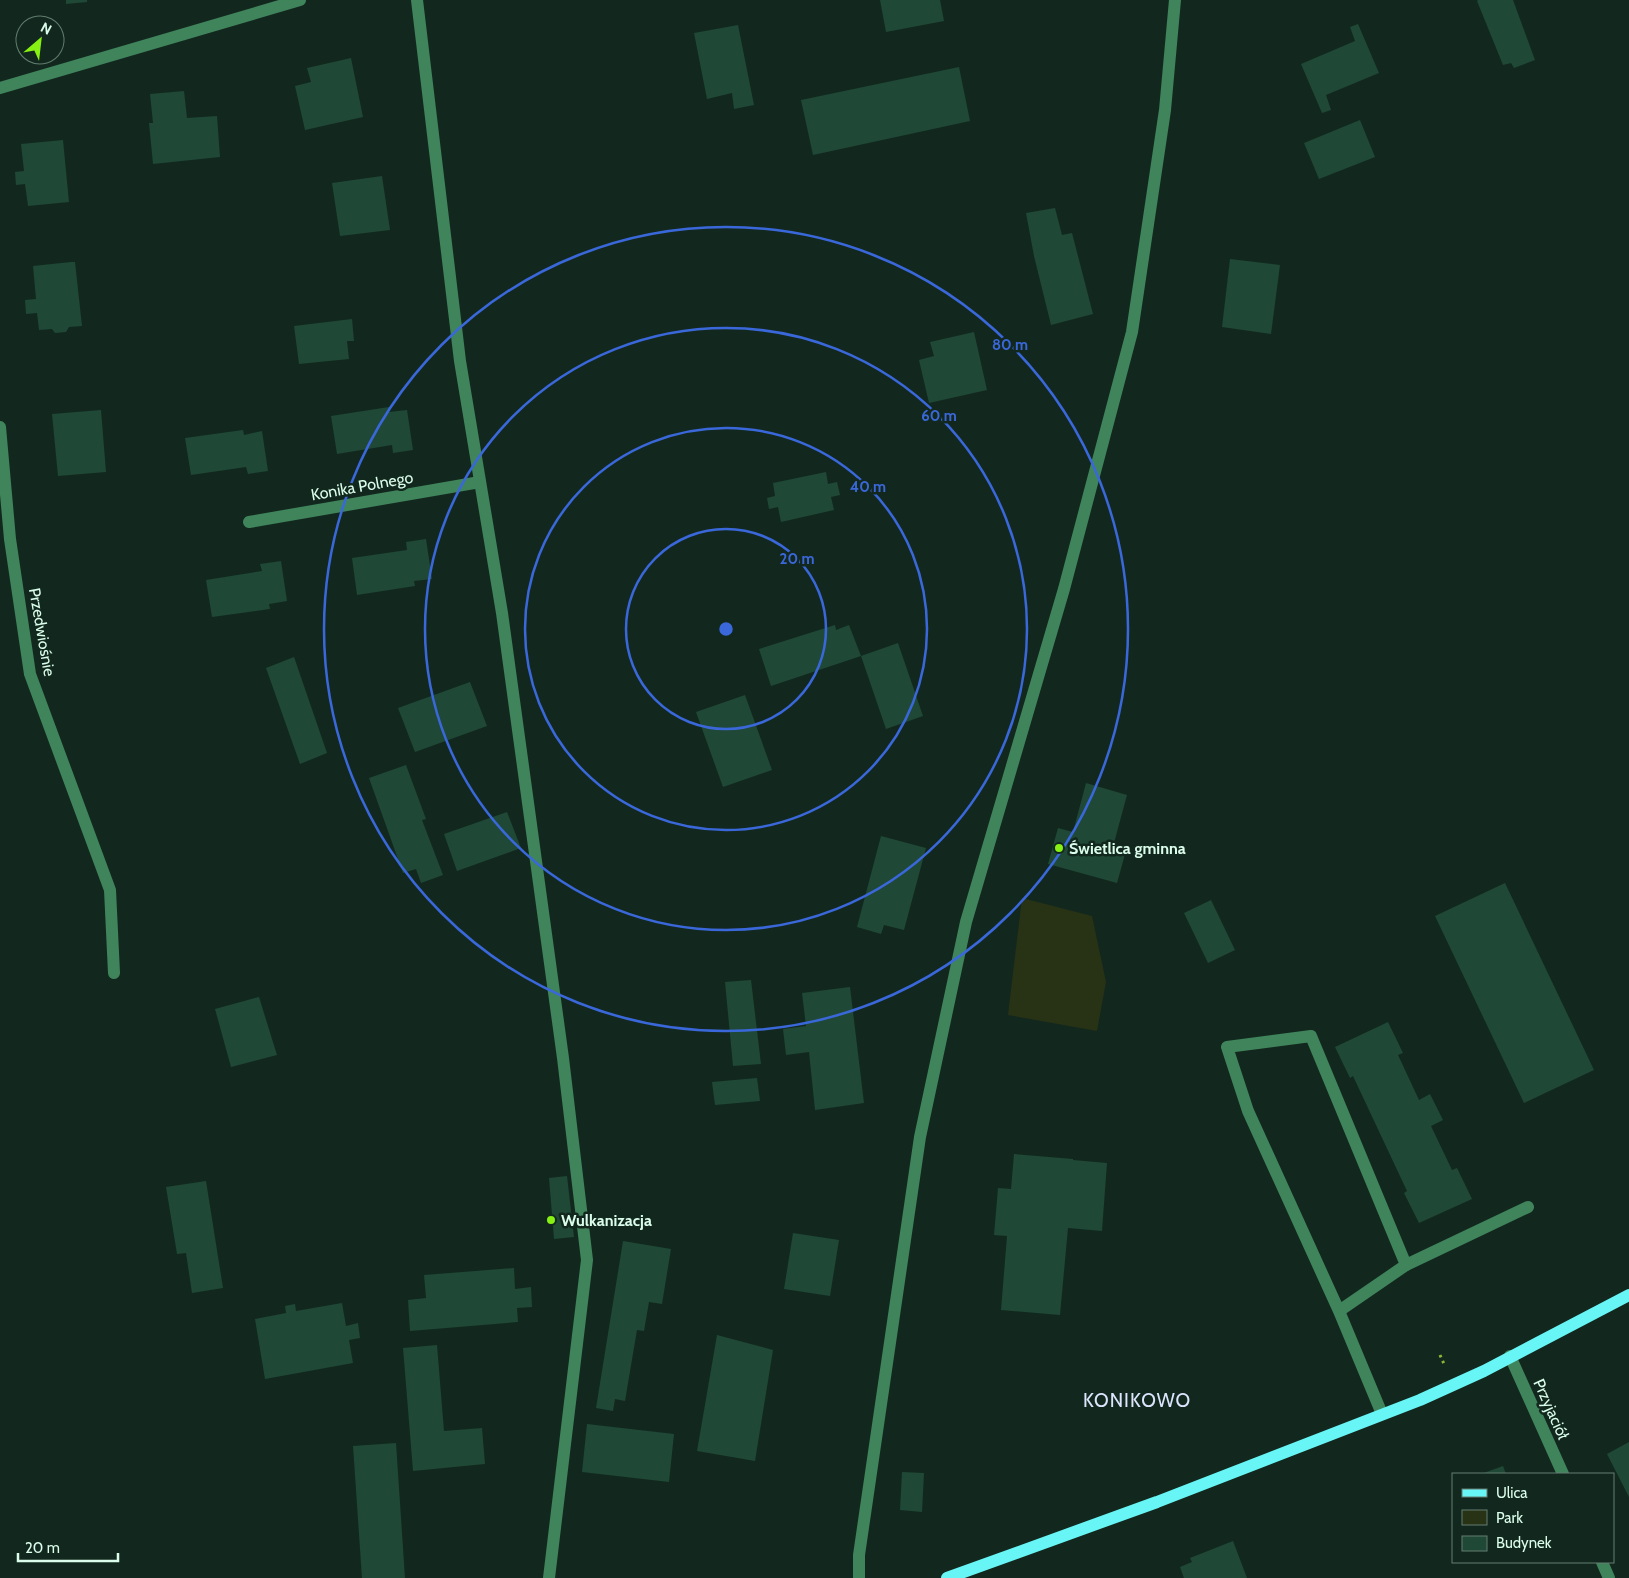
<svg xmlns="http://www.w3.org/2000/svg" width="1629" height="1578" viewBox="0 0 1629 1578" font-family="Cabin,sans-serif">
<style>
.park{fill:#283215}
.building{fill:#1f4837}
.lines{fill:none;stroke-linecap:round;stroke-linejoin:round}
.path{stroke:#8cb438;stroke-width:3;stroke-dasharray:2.5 4;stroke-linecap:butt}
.minor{stroke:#40845c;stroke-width:12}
.major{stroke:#68f5f6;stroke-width:12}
.ring{fill:none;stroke:#3a68db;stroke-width:2.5}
.poi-dot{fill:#86f112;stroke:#12281e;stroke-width:2}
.labels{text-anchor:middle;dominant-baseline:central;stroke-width:5;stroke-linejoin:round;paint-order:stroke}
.street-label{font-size:16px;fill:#dbfdec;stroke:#12281e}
.poi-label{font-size:16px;font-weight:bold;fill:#dbfdec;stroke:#12281e;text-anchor:start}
.quarter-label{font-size:19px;letter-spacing:1px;fill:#dde5fd;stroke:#12281e}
.centre{fill:#3a68db;stroke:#12281e;stroke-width:2.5}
.ring-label{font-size:15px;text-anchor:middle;font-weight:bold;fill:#3a68db;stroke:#12281e;stroke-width:5;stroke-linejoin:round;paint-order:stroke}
</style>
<rect width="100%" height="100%" fill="#12281e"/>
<path class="park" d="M1022,898l70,18 14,66 -9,49 -89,-16z"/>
<g class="building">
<path d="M66,0h21v2l-21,2z"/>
<path d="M880,0h60l4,21 -58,11z"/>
<path d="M1478,0h35l22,60 -21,8 -3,-5 -8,2 -26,-64z"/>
<path d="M1358,24l21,49 -53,22 5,15 -9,3 -21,-49 54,-23 -5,-14z"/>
<path d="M738,25l16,80 -20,4 -2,-16 -25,6 -13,-66z"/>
<path d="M351,58l12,59 -58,13 -10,-44 16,-4 -4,-14z"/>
<path d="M959,67l11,54 -157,34 -12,-55z"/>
<path d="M184,91l3,27 30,-2 3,41 -67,7 -4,-41h4l-3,-29z"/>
<path d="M1360,120l15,37 -56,22 -15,-36z"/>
<path d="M63,140l6,62 -41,4 -3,-22 -9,1 -1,-13 9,-1 -3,-27z"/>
<path d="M382,176l8,54 -50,6 -8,-53z"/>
<path d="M1055,208l7,27 10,-2 21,81 -42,11 -17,-69 -8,-43z"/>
<path d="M1230,259l50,6 -9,69 -49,-7z"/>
<path d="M71,262h4l7,64 -13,1 -3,5 -11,1 -3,-4 -13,1 -2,-17 -11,1 -1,-14 11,-1 -3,-33z"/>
<path d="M352,319l2,22h-7l2,18 -50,5 -5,-38z"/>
<path d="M974,332l13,58 -58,13 -10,-43 15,-4 -4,-14z"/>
<path d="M389,407v5l18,-2 6,40 -20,3 -1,-8 -55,9 -6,-38z"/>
<path d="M101,410l5,62 -48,4 -6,-62z"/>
<path d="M243,430l1,5 18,-4 6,40 -20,3 -2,-7 -55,8 -6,-37z"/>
<path d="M826,472l2,12 9,-2 3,13 -9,2 3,13 -53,12 -3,-15 -9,2 -2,-11 8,-2 -2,-13z"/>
<path d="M426,539l6,40 -18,2 1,5 -58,9 -5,-37 55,-8 -1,-8z"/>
<path d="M281,561l6,40 -18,3 1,5 -58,8 -6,-37 56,-9 -2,-7z"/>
<path d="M835,625l1,5 13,-5 12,31 -90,30 -12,-37z"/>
<path d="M898,643l25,73 -37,13 -25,-73z"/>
<path d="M294,657l33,96 -27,11 -34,-96z"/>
<path d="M470,682l17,44 -72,26 -17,-44z"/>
<path d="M745,695l27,75 -49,17 -27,-75z"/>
<path d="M406,765l20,54 -4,1 21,55 -22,8 -5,-14 -13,4 -34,-95z"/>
<path d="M1086,783l41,12 -13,48 13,4 -10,36 -69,-19 10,-36 15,4z"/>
<path d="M507,812l14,36 -64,23 -13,-37z"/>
<path d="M881,836l45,12 -22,82 -20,-5 -3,9 -24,-7z"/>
<path d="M1505,883l89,187 -70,33 -89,-187z"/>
<path d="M1211,900l24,50 -27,13 -24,-50z"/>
<path d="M751,980l10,84 -28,2 -8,-84z"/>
<path d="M850,987l14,116 -49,7 -6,-58 -23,3 -3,-26 23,-3 -4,-33z"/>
<path d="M259,997l18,58 -46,12 -16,-58z"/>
<path d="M1388,1022l15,31 -5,2 21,45 11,-6 13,26 -12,6 21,44 5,-2 15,31 -53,24 -15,-30 3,-2 -54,-115 -3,2 -15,-31z"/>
<path d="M757,1078l3,23 -45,4 -3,-23z"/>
<path d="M1014,1154l59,5v1l34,3 -5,68 -34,-3 -8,87 -59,-5 6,-74 -13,-1 4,-47 13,1z"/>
<path d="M567,1176l7,61 -20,2 -5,-61z"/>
<path d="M206,1181l17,107 -31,5 -6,-40 -9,1 -11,-67z"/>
<path d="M793,1233l46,7 -9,56 -46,-7z"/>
<path d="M623,1241l48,8 -9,55 -13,-2 -5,29 -7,-1 -12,71 -10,-2 -2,12 -17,-3z"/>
<path d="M514,1268l1,21 16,-2 1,20 -15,1 1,14 -108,9 -2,-31 18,-2 -2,-23z"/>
<path d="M342,1303l4,23 12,-3 2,15 -11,2 4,23 -88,16 -10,-60 31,-6 -1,-7 10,-2 1,7z"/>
<path d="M717,1335l56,15 -18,111 -58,-10z"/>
<path d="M437,1345l7,86 38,-3 3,36 -72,7 -10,-123z"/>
<path d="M587,1424l87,10 -5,48 -87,-10z"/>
<path d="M1629,1442v55l-22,-43z"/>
<path d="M396,1443l9,135h-43l-9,-132z"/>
<path d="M1503,1466l3,8h-25z"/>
<path d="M902,1472l22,1 -2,39 -22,-2z"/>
<path d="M1233,1541l14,37h-63l-4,-11 12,-5 -2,-4z"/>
</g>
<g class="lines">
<path class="path" d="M1440,1355l4,9"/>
<g class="minor">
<path d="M417,0l43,361 42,252 61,445 24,202 -38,318"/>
<path d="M0,88l300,-88"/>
<path d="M0,427l10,112 20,135 80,216 4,83"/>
<path d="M249,522l231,-40"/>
<path d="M1406,1265l122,-58"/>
<path d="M1339,1311l67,-46 -95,-229 -84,11 21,64 91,200 43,103"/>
<path d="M1510,1356l53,118"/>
<path d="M1602,1562l7,16"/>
<path d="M859,1578v-23l61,-418 46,-215 98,-333 68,-257 33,-222 10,-110"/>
</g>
<path class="major" d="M947,1578l210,-76 263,-102 64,-29 145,-76"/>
</g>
<g class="ring">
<circle cx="726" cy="629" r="100"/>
<circle cx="726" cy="629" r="201"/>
<circle cx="726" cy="629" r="301"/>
<circle cx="726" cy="629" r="402"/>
</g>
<g class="poi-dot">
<circle cx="1059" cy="848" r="5"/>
<circle cx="551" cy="1220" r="5"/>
</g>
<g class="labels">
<g class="street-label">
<text transform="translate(362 486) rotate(-10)">Konika Polnego</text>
<text transform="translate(42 632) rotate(80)">Przedwiośnie</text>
<text transform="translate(1551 1409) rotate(66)">Przyjaciół</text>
</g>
<g class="poi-label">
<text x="1069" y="848">Świetlica gminna</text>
<text x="561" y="1220">Wulkanizacja</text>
</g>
<g class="quarter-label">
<text x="1137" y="1400">KONIKOWO</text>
</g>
</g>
<circle cx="726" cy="629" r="8" class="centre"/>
<g class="ring-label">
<text x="1010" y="350">80 m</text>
<text x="939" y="421">60 m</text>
<text x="868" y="492">40 m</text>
<text x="797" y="564">20 m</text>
</g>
<rect x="1452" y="1473" width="162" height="90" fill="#12281e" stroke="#627d70"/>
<rect x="1462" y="1489" width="25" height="8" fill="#68f5f6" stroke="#627d70"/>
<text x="1496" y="1498" font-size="15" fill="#dbfdec">Ulica</text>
<rect x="1462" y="1510" width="25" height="15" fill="#283215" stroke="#627d70"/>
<text x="1496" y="1523" font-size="15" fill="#dbfdec">Park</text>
<rect x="1462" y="1536" width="25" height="15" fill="#1f4837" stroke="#627d70"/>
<text x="1496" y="1548" font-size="15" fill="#dbfdec">Budynek</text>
<g transform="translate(40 40) rotate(28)"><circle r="24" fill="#12281e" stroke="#627d70"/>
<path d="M0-4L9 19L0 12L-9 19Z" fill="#86f112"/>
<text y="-8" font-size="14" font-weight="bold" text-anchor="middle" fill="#dbfdec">N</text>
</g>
<path d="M18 1553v8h100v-8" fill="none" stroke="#dbfdec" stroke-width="2.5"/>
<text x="25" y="1553" font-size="15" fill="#dbfdec" stroke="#12281e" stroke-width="4" paint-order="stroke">20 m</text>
</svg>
